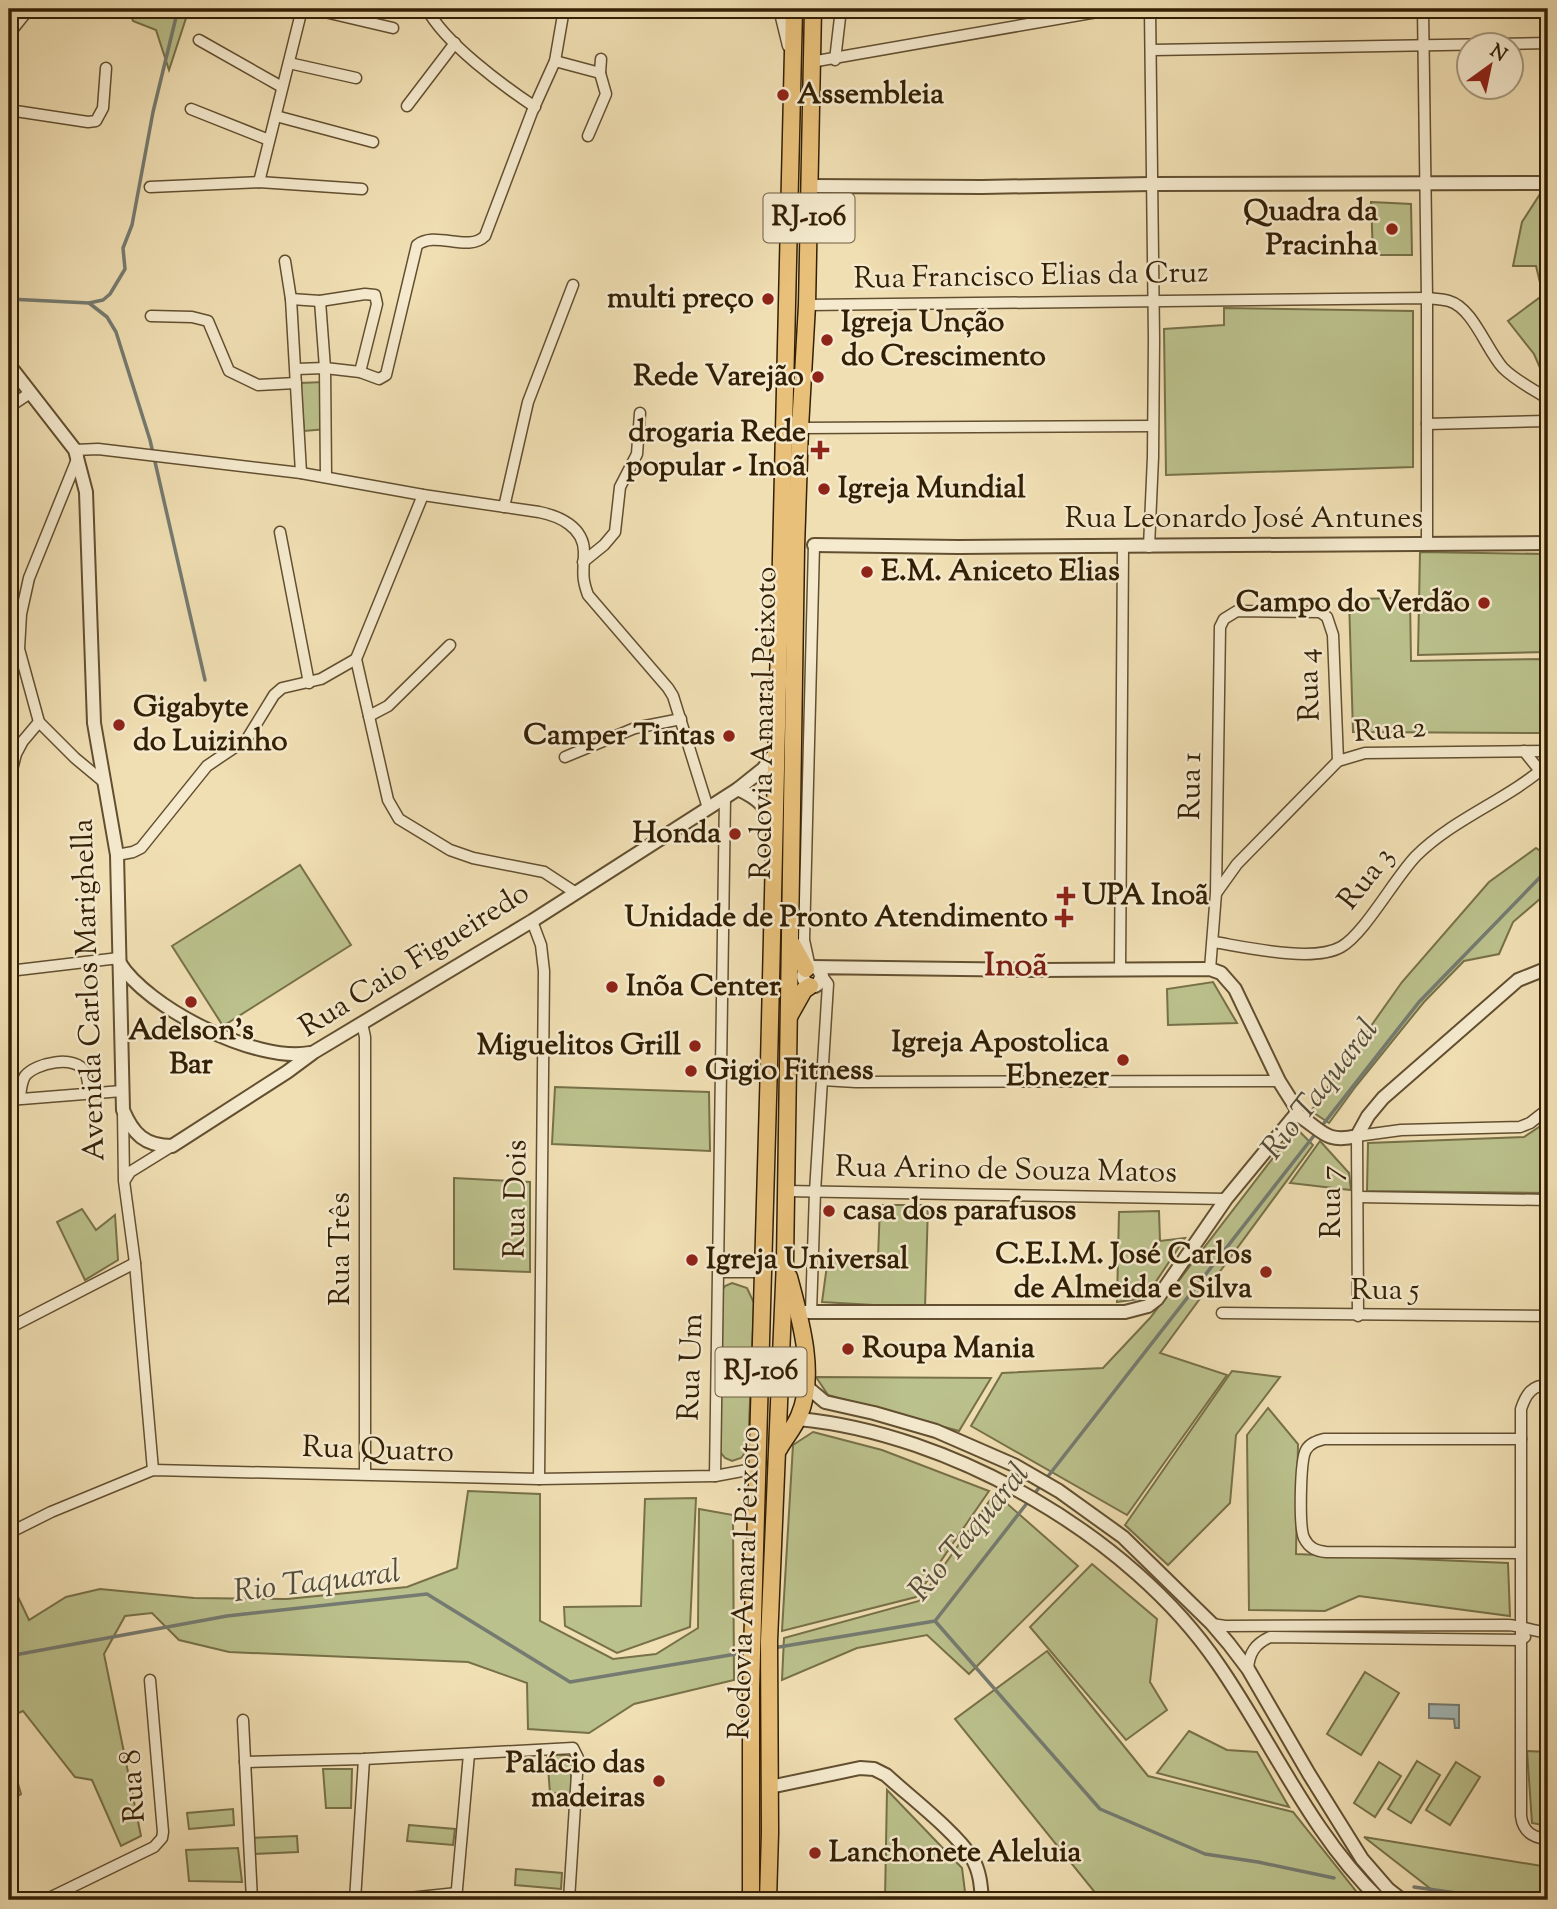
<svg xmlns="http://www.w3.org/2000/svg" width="1557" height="1909" viewBox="0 0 1557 1909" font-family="'Sorts Mill Goudy',serif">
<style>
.green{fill:#bbc18c;stroke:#777048;stroke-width:2}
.water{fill:#a1b9b9;stroke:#757b71;stroke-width:2}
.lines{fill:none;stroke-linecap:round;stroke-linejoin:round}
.stream{stroke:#757b71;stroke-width:3.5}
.minor-casing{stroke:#624f30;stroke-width:13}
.tertiary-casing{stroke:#624f30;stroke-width:16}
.trunk-casing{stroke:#331f04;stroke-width:19}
.minor{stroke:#f5eace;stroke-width:10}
.tertiary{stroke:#f5eace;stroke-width:12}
.trunk{stroke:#e8c07a;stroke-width:16}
.poi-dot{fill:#8f2418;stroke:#f5eace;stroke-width:2.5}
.labels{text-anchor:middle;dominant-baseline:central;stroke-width:5;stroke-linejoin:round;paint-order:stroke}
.shield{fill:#f5eace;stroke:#6d5c41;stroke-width:2}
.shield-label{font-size:28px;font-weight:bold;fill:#331f04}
.poi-label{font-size:30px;font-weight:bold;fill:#331f04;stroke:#f5eace;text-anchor:start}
.street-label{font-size:30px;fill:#331f04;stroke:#f5eace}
.water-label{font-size:32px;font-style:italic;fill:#544d3a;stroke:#f5eace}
.quarter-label{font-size:33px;font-weight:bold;fill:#7a1f14;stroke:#f5eace}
</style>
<rect width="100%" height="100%" fill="#f0dfb3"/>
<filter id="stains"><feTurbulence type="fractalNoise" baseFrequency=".00286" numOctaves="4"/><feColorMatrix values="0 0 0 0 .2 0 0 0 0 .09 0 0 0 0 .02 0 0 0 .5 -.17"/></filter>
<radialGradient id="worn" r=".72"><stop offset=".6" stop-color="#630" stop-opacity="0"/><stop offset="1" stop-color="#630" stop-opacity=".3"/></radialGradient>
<g class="green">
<path d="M128,9h61l-20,61 -13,-40 -23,-9z"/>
<path d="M1548,190v189l-4,-2 -10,-23 -26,-33 35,-26 -7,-29h-23l9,-44 20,-31z"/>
<path d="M1371,202l40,2 1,51h-39z"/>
<path d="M1224,308l189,3v156l-247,8 -2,-146 60,-4z"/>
<path d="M324,382l3,47 -23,2 -4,-48z"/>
<path d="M1420,552l128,2v98l-130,3z"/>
<path d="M1410,598l1,63 137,-2v74l-195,-1 -4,-133z"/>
<path d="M1536,848l9,6 3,-3v41l-35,30 -14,32 -35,7 -40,41 -68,84 -27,37 -18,-12 91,-129 87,-100z"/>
<path d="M300,865l51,80 -128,81 -51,-80z"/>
<path d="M1213,982l24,41 -69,2 -1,-36z"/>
<path d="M555,1087l154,5 1,59 -158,-7z"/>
<path d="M1548,1121v72l-181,-2 1,-48 156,-6z"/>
<path d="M1296,1128l17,17 -153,208 67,22 -100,140 -156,-89 31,-53 101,-5 47,-50z"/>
<path d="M1320,1141l29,32 2,17 -61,-7z"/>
<path d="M454,1178l76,4v90l-76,-3z"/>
<path d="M880,1205h48l-3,103 -103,-6 6,-44 50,1z"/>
<path d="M82,1209l14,21 19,-15 3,45 -33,20 -28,-58z"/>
<path d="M1159,1211l1,30 25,-3 -40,60 -28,4 2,-90z"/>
<path d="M732,1283l15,5 7,15 -6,146 -7,9 -9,3 -7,-3 -8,-10 2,-153 6,-9z"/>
<path d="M1232,1371l48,6 -44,58 -6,68 -62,62 -43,-40z"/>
<path d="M816,1377l175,1 -32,53 -131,-36z"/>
<path d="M1268,1408l30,36 -2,110 212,9 2,53 -151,-20 -34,15 -76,-1 -2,-175z"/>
<path d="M813,1432l69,18 107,41 -73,106 -134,34 11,-186z"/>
<path d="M468,1491l72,3v127l73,38 43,-5 42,-26 1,-119 34,6 1,165 -100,24 -45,29 -61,-4 -1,-46 -59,-21 -239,-10 -50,-12 -27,-27 -27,3 -21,38 37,182 -20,10 -29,-66 -17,-3 -52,-66 -14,6v-139l20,42 37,-23 34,-8 94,9 93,1 120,-12 50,-19z"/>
<path d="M995,1493l83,73 -109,108 -42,-39 -70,13 -75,32 2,-42 135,-37z"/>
<path d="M696,1498l-6,129 -73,26 -52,-27 -1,-19 77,-1 4,-107z"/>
<path d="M1092,1564l65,55 -7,63 17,28 -41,30 -96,-113z"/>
<path d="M1047,1651l101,125 145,36 70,88h-262l-146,-181z"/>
<path d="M1365,1672l34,21 -38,62 -34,-21z"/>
<path d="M1189,1731l38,19 30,2 32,55 -132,-34z"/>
<path d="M1527,1751l21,1v74l-16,-3z"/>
<path d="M9,1753l12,41 -12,8z"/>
<path d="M547,1754l24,2v38l-21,-1z"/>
<path d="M1417,1761l23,14 -29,48 -23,-14z"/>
<path d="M1379,1762l22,14 -26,41 -21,-14z"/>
<path d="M1456,1762l24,15 -30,48 -24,-15z"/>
<path d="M323,1769h29l-1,39h-25z"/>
<path d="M887,1790l75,78 4,32h-81z"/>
<path d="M233,1809l1,16 -45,4 -2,-16z"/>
<path d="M409,1825l46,4 -2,16 -46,-4z"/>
<path d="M297,1836l1,16 -46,2 -1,-16z"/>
<path d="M1364,1837l184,30v33h-103z"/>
<path d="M238,1848l4,34 -53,-1 -3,-31z"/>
<path d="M516,1869l46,4 -1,16 -46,-4z"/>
</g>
<path class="water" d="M1429,1704l30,1v23h-4l-1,-9 -25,-1z"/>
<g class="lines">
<g class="stream">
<path d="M9,299l80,4 14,-3 7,-6 15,-25 -2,-21 9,-23 21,-113 25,-103"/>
<path d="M89,303l18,14 9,15 34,108 55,240"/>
<path d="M1321,1127l98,-125 129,-133"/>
<path d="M935,1621l165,188 105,45 53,8 76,16"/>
<path d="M773,1648l162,-27 381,-488"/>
<path d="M9,1656l218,-40 200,-22 143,88 178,-30"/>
<path d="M1414,1887l92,13"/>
</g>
<defs>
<g id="minor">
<path d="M312,9l81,19"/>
<path d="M427,9c18,34 75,76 108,98"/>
<path d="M779,9l9,37"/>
<path d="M1423,9l4,289v246"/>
<path d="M9,34l20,-25"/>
<path d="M199,40l83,47"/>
<path d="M1152,50l396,-7"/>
<path d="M835,60l6,-51"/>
<path d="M555,61l45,12 1,-14"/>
<path d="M811,62l303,-53"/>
<path d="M289,63l67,15"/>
<path d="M407,106l48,-63"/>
<path d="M191,109l78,31"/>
<path d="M9,110l79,12 8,-1 7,-13 3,-40"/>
<path d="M276,116l97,26"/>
<path d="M588,136l18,-42 -6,-21"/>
<path d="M259,182l43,-173"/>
<path d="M150,187l109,-5 103,7"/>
<path d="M285,261l6,38 10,174"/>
<path d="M291,299l29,2 45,-7 10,1 2,9 -17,68"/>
<path d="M320,301l5,67 1,109"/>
<path d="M807,305l620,-7c7,1 15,1 22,3 24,7 37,48 54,67 13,13 30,21 45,31"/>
<path d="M151,316l41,1 16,4 21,50 29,14 38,-2"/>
<path d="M296,369l29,-1 35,4 19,7 7,-4 31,-130c18,-15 51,8 68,-9l47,-124 23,-51 9,-52"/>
<path d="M9,407l21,-14"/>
<path d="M1427,424l121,-3"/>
<path d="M800,428l352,-2"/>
<path d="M75,450l23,-1 203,24 122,22 116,17c20,4 45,15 45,40 0,20 -3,24 4,43l80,93 5,8 35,112"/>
<path d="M78,457l-49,121 -8,36 -2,35 20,73 36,36 30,25"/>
<path d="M423,495l-67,164 32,141 11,19 51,31 23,8 71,14 32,21"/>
<path d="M504,507l24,-105 45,-117"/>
<path d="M280,532l29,151"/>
<path d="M1149,547l4,-90 1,-118 -4,-330"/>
<path d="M583,562l21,-17 11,-13 5,-45 17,-33 3,-41"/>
<path d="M369,716l19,-10 62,-61"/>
<path d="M1524,751l16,20"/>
<path d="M565,757l70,-29 46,-9"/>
<path d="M9,781l7,-27 7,-13 16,-19"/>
<path d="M117,855l16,-3 8,-4 66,-82 40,-27 27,-44 8,-7 39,-9 35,-20"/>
<path d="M1217,892l20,-28 101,-103 27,-8 183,-2"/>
<path d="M532,921l9,24 3,26 -5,508"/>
<path d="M1214,942c31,5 99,21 127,5 24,-14 53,-68 75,-91 38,-38 92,-56 132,-92"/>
<path d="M809,963l-5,-23 10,-395"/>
<path d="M1210,969l6,-76 4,-266 4,-8 13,-8 83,1 7,5 6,18 5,126"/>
<path d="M1120,970l3,-423"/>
<path d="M9,971l110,-13"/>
<path d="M362,1023l3,14v437"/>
<path d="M822,1080l34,2 423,-1"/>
<path d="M20,1097c1,-7 1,-14 5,-21 10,-13 51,-22 60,-4 3,5 3,15 5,21"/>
<path d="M9,1100l113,-9"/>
<path d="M123,1111l1,70 11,82 18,207"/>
<path d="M125,1180l5,-8 42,-26"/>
<path d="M786,1191l440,8"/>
<path d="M1358,1197l190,3"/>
<path d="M719,1272h44"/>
<path d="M811,1312l4,-120 13,-208 -6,-8"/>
<path d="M1222,1313l326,3"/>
<path d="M1358,1316l-1,-180 44,-6 119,-3 10,-4 18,-14"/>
<path d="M9,1328l126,-65"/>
<path d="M1548,1385c-16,0 -22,9 -27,24v407c2,16 12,22 27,23"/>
<path d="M715,1476l10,-679"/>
<path d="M9,1533l42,-21 102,-42 386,9 176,-3 43,-8"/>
<path d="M1520,1553l-194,-1c-10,-1 -17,-4 -22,-14 -5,-11 -4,-78 2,-88 4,-7 11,-9 18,-11h197"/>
<path d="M1212,1624l13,2 283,-1c15,1 26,7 40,7"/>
<path d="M1248,1669c1,-16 7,-25 22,-32l250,3 5,-3"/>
<path d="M243,1720l9,180"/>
<path d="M245,1762l119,-3 209,-11 5,10 -9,142"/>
<path d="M45,1900l109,-53 8,-9 1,-6 -13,-152"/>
<path d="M355,1900l9,-141"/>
<path d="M390,1900l67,-7"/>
<path d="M456,1900l13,-146"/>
</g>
<g id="tertiary">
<path d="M809,186l173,1 169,-3 397,-1"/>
<path d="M9,365l66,85 11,42 8,231 23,132 6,255c10,24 22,36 49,36l115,-74 27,-20 218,-131 206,-132 25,-20 12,-16"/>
<path d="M814,545l145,2 589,-4"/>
<path d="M738,789c23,11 26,16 36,39"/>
<path d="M119,962c28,46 137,101 191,91"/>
<path d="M818,969l4,7 -4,8 -3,2 -8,-2c-6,-6 -5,-13 3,-17l227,3 173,-1 11,4 14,16 44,92 17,27v6"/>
<path d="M1296,1114c26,15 28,30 61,22l11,-20 15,-18 135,-118 30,-12"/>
<path d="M799,1312h326l23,-6 9,-7 69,-100 70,-85"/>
<path d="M806,1386l19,16 49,11 62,18 78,34 45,26 64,46 89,87 17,20 19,25 61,105 53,85 26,30 14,11"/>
<path d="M798,1419c153,14 333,117 420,245 54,78 93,170 162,236"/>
<path d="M770,1787l90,-19 14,1 12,6c24,22 70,57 86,83 8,13 9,28 10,42"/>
</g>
<g id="trunk">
<path d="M792,944l14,25"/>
<path d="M790,1015l14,-25 6,-4"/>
<path d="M779,1449c6,-11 15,-21 20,-33 18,-41 1,-98 -10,-139"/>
<path d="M751,1900v-212l18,-624 25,-1055"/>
<path d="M768,1900l2,-67 -1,-192 16,-380 11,-713 4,-120 7,-123 6,-296"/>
</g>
</defs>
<use href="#minor" class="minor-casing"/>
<use href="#tertiary" class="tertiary-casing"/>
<use href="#trunk" class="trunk-casing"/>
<use href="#minor" class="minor"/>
<use href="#tertiary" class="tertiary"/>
<use href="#trunk" class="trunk"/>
</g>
<g class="poi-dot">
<circle cx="783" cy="95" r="7"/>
<circle cx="1392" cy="229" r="7"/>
<circle cx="768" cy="299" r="7"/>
<circle cx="827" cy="340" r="7"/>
<circle cx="818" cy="377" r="7"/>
<path d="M816.5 439.5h7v7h7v7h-7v7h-7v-7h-7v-7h7z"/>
<circle cx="824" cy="489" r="7"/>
<circle cx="867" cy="572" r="7"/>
<circle cx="1484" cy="603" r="7"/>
<circle cx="119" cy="725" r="7"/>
<circle cx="729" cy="736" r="7"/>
<circle cx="735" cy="834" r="7"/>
<path d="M1062.5 885.5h7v7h7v7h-7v7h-7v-7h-7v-7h7z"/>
<path d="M1060.5 907.5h7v7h7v7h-7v7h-7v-7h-7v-7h7z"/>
<circle cx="612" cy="987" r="7"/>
<circle cx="191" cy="1002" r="7"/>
<circle cx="695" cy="1046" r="7"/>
<circle cx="1123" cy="1060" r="7"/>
<circle cx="691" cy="1071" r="7"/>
<circle cx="829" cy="1211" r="7"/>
<circle cx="692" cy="1260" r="7"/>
<circle cx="1266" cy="1272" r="7"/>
<circle cx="848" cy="1349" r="7"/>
<circle cx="659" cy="1781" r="7"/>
<circle cx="815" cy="1853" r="7"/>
</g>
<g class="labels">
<g class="shield">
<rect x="763.5" y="193.5" width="91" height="49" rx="5"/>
<rect x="715.5" y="1347.5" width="91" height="49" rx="5"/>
</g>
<g class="shield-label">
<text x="809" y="218">RJ-106</text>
<text x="761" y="1372">RJ-106</text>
</g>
<g class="poi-label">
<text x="797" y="95">Assembleia</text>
<text x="1378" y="212" text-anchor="end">Quadra da<tspan x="1378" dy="34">Pracinha</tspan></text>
<text x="754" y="299" text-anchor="end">multi preço</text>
<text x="841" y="323">Igreja Unção<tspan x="841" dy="34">do Crescimento</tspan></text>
<text x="804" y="377" text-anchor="end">Rede Varejão</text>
<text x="806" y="433" text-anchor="end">drogaria Rede<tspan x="806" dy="34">popular - Inoã</tspan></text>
<text x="838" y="489">Igreja Mundial</text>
<text x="881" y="572">E.M. Aniceto Elias</text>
<text x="1470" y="603" text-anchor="end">Campo do Verdão</text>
<text x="133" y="708">Gigabyte<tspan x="133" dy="34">do Luizinho</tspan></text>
<text x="715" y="736" text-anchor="end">Camper Tintas</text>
<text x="721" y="834" text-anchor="end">Honda</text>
<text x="1082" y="896">UPA Inoã</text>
<text x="1048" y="918" text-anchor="end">Unidade de Pronto Atendimento</text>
<text x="626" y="987">Inõa Center</text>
<text x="191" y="1031" text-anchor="middle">Adelson's<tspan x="191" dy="34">Bar</tspan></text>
<text x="1109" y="1043" text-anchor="end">Igreja Apostolica<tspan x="1109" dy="34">Ebnezer</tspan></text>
<text x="681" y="1046" text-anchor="end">Miguelitos Grill</text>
<text x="705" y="1071">Gigio Fitness</text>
<text x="843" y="1211">casa dos parafusos</text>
<text x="1252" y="1255" text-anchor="end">C.E.I.M. José Carlos<tspan x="1252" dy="34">de Almeida e Silva</tspan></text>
<text x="706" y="1260">Igreja Universal</text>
<text x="862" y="1349">Roupa Mania</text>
<text x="645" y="1764" text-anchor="end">Palácio das<tspan x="645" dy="34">madeiras</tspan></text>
<text x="829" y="1853">Lanchonete Aleluia</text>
</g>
<g class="street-label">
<text transform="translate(1031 277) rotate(-1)">Rua Francisco Elias da Cruz</text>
<text x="1244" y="519">Rua Leonardo José Antunes</text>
<text transform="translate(1310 685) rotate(-92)">Rua 4</text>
<text transform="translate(765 723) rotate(-89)">Rodovia Amaral Peixoto</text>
<text transform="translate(1390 731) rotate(-4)">Rua 2</text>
<text transform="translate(1192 786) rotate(-89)">Rua 1</text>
<text transform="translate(1367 879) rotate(-52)">Rua 3</text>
<text transform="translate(415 961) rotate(-32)">Rua Caio Figueiredo</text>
<text transform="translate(90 990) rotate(-92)">Avenida Carlos Marighella</text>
<text transform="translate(1006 1171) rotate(1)">Rua Arino de Souza Matos</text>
<text transform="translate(517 1199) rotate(-89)">Rua Dois</text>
<text transform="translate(1332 1202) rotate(-90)">Rua 7</text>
<text transform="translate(341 1249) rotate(-90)">Rua Três</text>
<text x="1385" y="1291">Rua 5</text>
<text transform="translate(692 1367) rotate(-88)">Rua Um</text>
<text transform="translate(378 1451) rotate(2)">Rua Quatro</text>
<text transform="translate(746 1583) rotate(-88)">Rodovia Amaral Peixoto</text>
<text transform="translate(134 1786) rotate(-94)">Rua 8</text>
</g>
<g class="water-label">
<text transform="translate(1321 1090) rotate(-52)">Rio Taquaral</text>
<text transform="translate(970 1533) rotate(-50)">Rio Taquaral</text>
<text transform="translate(317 1583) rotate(-7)">Rio Taquaral</text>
</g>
<g class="quarter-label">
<text x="1016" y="967">Inoã</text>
</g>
</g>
<rect width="1557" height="1909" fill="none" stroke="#f0dfb3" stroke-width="35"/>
<rect x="10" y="10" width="1536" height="1888" fill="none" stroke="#331f04" stroke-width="3.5"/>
<rect x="18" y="18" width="1522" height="1874" fill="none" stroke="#331f04" stroke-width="2"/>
<g transform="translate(1490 66) rotate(33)"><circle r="33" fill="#f5eace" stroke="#a7997d" stroke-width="2"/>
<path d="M0-5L12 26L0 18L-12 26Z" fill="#8f2418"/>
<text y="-10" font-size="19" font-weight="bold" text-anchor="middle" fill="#331f04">N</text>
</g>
<rect width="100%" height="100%" filter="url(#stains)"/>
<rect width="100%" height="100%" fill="url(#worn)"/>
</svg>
